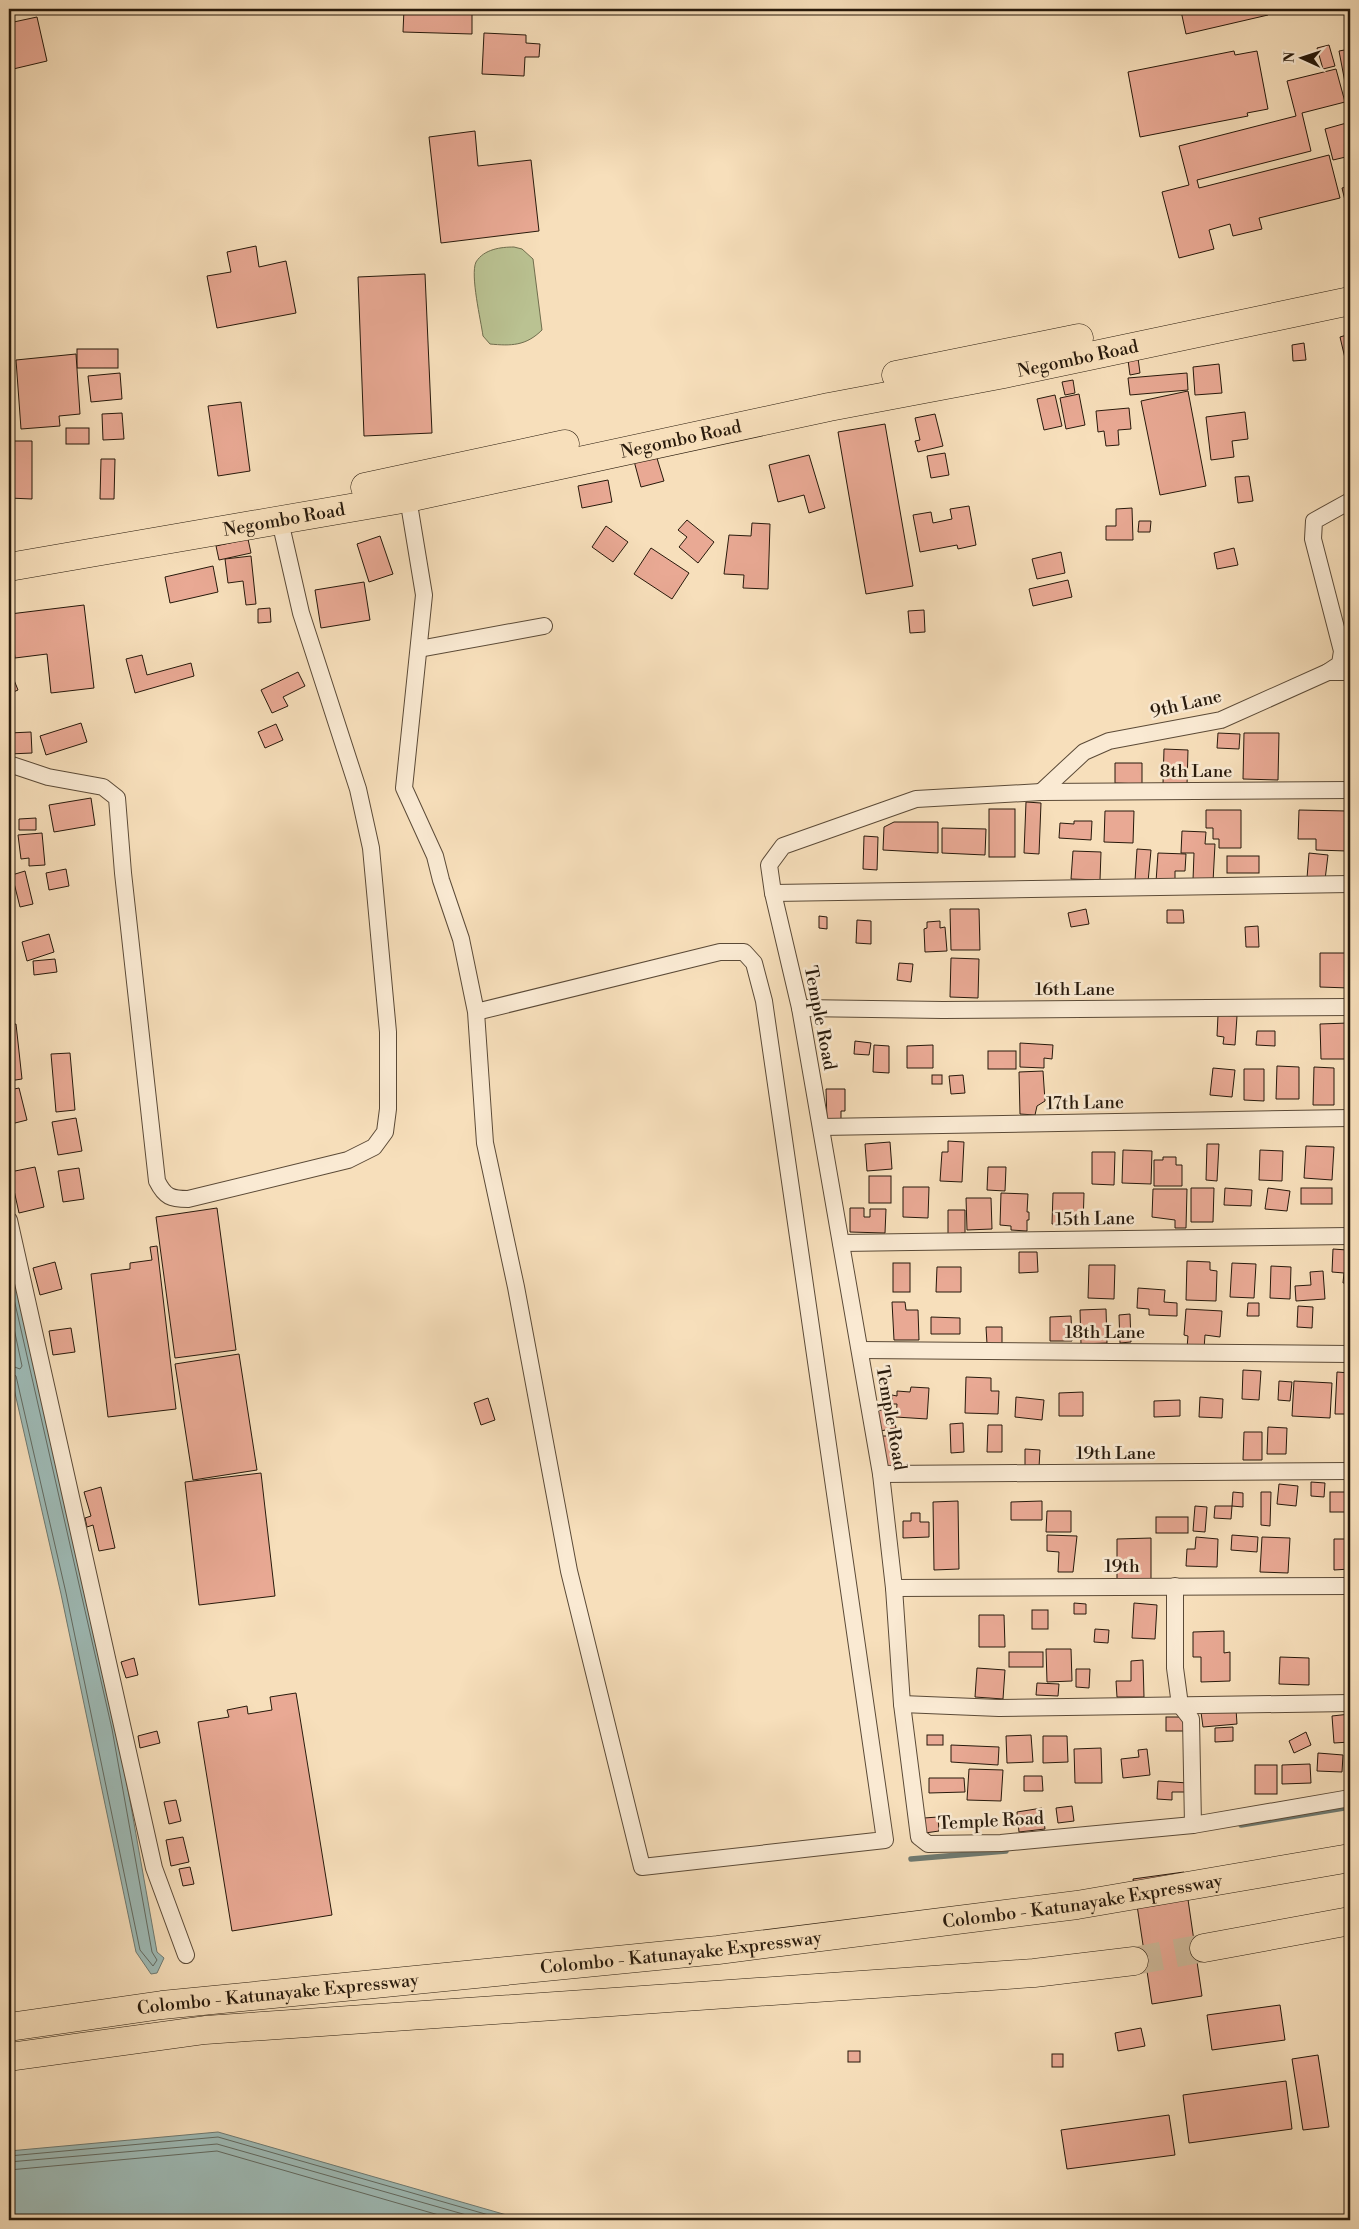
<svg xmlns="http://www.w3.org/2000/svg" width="1359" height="2229" viewBox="0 0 1359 2229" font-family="'Libre Bodoni',serif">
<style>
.green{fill:#bac292;stroke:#706e4e}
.water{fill:#9ebbb7;stroke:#6e7a72}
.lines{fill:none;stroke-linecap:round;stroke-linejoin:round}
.shore{stroke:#626a61;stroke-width:1}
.stream{stroke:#6e7a72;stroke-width:5.5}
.building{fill:#e9a994;stroke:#27190b}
.motorway-tunnel{stroke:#cdb798;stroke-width:28;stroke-dasharray:28 14;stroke-linecap:butt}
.minor-casing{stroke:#5b4a37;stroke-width:18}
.trunk-casing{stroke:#27190b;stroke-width:29}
.motorway-casing{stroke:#27190b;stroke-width:29}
.minor{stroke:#faead3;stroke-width:16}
.trunk{stroke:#f7dfbb;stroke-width:28}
.motorway{stroke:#f7dfbb;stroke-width:28}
.labels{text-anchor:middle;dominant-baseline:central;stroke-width:5;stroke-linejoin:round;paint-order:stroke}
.street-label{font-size:18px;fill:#27190b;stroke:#faead3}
</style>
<rect width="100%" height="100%" fill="#f7dfbb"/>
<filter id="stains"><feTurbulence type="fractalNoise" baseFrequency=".004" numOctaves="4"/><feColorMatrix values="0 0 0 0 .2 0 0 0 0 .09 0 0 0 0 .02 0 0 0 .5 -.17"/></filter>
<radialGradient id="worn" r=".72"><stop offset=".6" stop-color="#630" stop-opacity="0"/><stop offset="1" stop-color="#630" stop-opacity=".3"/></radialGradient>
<path class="green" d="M514,247l8,2 11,10 9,71c-16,16 -31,16 -52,14l-7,-8c-2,-15 -13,-61 -7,-74 8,-13 25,-15 38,-15z"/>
<g class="water">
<path d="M9,1254l108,474 40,224 7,6 -7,15 -6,1 -15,-22 -75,-358 -52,-227z"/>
<path d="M218,2132l306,88h-515v-69z"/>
</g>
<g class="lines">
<g class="shore">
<path d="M9,1277l103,452 40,223 5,8 -4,6 -13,-16 -74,-357 -50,-217 -7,-5"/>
<path d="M9,1305l13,61 -2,3 -11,-4"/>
<path d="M9,2156l209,-19 288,83"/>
<path d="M9,2162l208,-18 267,76"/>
<path d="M9,2170l208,-19 239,69"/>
</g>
<g class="stream">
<path d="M1241,1825l109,-18"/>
<path d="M911,1859l95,-8"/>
</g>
</g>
<g class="building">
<path d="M404,9h68v25l-69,-2z"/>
<path d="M1192,9h74l2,6 -82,19 -5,-23z"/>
<path d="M37,17l10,44 -38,9v-47z"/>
<path d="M484,33l42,2v8l14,1 -1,13h-14l-1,19 -42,-2z"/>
<path d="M1329,45l6,21 -12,3 -6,-21z"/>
<path d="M1350,49v60l-11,-58z"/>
<path d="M1234,51l1,4 22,-4 11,58 -21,4 1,3 -108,21 -12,-65z"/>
<path d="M1336,69l9,33 -43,11 9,38 -114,29 2,8 130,-33 11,43 -81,20 3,11 -29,7 -3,-12 -21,6 5,19 -35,9 -17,-66 27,-7 -10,-39 117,-30 -9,-35z"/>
<path d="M1350,122v34l-17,4 -8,-31z"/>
<path d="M475,131l3,35 53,-6 8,71 -98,12 -12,-106z"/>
<path d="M1350,186v31h-1l-7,-29z"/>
<path d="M256,246l3,21 27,-6 10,52 -79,15 -10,-52 24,-4 -4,-20z"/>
<path d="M425,274l7,159 -68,3 -6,-159z"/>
<path d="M1350,334v36l-2,1 -8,-34z"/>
<path d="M1304,343l2,17 -13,1 -1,-16z"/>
<rect x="77" y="349" width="41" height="19"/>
<path d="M76,354l4,60 -21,2 1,10 -39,3 -5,-69z"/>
<path d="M1138,358l2,15 -10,2 -2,-15z"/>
<path d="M1219,364l3,29 -27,2 -2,-28z"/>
<path d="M120,373l2,26 -31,3 -3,-26z"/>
<path d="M1187,373l1,17 -58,5 -2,-17z"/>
<path d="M1073,380l2,13 -10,2 -3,-13z"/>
<path d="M1188,391l18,95 -46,9 -19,-94z"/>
<path d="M1079,394l6,31 -19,4 -6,-31z"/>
<path d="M1055,395l7,31 -18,4 -7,-31z"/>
<path d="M241,402l9,69 -32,5 -10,-70z"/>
<path d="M1129,408l2,21 -13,1 1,15 -13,1 -2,-15 -6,1 -2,-21z"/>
<path d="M1245,412l3,27 -16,2 2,16 -23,3 -5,-43z"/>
<path d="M122,413l2,26 -21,1 -1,-26z"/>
<path d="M935,414l8,32 -25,6 -3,-11 5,-1 -5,-22z"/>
<path d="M885,424l28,162 -47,8 -28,-162z"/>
<rect x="66" y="428" width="23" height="16"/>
<path d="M9,441h23v58l-23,-1z"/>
<path d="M945,453l4,22 -18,3 -4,-22z"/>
<path d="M656,455l8,26 -23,6 -7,-26z"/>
<path d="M809,455l16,53 -16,5 -5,-18 -26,7 -9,-37z"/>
<path d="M101,459h14l-1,40h-14z"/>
<path d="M1249,476l4,25 -15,2 -3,-26z"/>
<path d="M608,480l4,22 -30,6 -4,-22z"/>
<path d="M969,506l7,39 -18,4 -1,-4 -37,7 -7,-37 18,-3 2,11 19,-4 -2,-10z"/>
<path d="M1132,508l1,32h-27v-14h10v-17z"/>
<path d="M687,520l27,22 -16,21 -19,-16 8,-10 -9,-7z"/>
<path d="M1139,521h12l-1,11h-12z"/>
<path d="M752,523l18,1 -2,65 -25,-1 1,-13 -20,-1 5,-39 22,1z"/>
<path d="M606,526l22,16 -15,20 -21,-15z"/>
<path d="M380,536l13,38 -24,8 -12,-38z"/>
<path d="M248,539l3,14 -32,7 -3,-14z"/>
<path d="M651,548l38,25 -17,26 -38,-25z"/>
<path d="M1234,548l4,17 -21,4 -3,-16z"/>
<path d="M1061,552l4,21 -28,6 -5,-20z"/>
<path d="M251,556l5,48 -10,1 -3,-24 -15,2 -3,-24z"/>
<path d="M213,566l5,26 -48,11 -5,-26z"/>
<path d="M9,577l4,21 -4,1z"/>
<path d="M1068,580l4,17 -39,9 -4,-17z"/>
<path d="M364,582l6,38 -49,8 -6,-38z"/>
<path d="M84,605l10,83 -43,5 -4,-39 -32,4 -5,-44z"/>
<path d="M270,608l1,14 -13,1v-14z"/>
<path d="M924,610l1,22 -15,1 -2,-22z"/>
<path d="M142,655l5,20 44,-12 3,13 -59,17 -9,-34z"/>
<path d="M10,670l8,20 -9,4v-23z"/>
<path d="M298,672l7,14 -22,11 5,9 -16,7 -11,-23z"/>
<path d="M81,723l6,19 -41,13 -6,-19z"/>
<path d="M276,724l7,16 -18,8 -7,-16z"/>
<path d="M31,732l1,21 -23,1v-21z"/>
<path d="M1218,733l22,1 -1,15 -22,-1z"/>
<path d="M1244,733h35l-1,47 -35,-1z"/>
<path d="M1164,749l24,1 -1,35 -24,-1z"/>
<path d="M1115,763h27v21l-27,-1z"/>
<path d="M91,798l4,27 -41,7 -5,-27z"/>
<path d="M1026,802l15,1 -2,51 -15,-1z"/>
<rect x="989" y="809" width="26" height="48"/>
<path d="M1206,810h35v38h-22v-9h-6v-11h-7z"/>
<path d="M1299,810l48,1v40l-31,-1v-11h-18z"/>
<path d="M1105,811h29l-1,32 -29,-1z"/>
<path d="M36,818v12h-17v-11z"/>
<path d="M1074,821h18l-1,19 -32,-2 1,-15 14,1z"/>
<path d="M894,822h44v31l-55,-3 1,-23z"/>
<path d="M942,828l44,1 -1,26 -43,-2z"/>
<path d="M1182,831l24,1 -1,12h10l-2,38 -20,-2 1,-27h-13z"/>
<path d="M42,833l3,32 -16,1v-8l-8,1 -3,-24z"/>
<path d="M864,836l14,1 -1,33 -14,-1z"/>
<path d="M1137,849l14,1 -3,32 -13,-1z"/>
<path d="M1073,851l28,1 -1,28 -29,-1z"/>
<path d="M1158,853l28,1 -1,17h-10v12l-19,-1z"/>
<path d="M1309,853l19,2 -3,25 -18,-2z"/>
<rect x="1227" y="856" width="32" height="17"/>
<path d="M66,869l3,17 -20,4 -3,-17z"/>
<path d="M25,871l8,33 -13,3 -8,-32z"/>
<path d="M950,909h29l1,41h-29z"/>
<path d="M1086,909l3,15 -18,3 -3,-14z"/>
<path d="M1167,910h16l1,13h-17z"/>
<path d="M819,916l8,1v12l-8,-1z"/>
<path d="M857,920l14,1v23l-15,-1z"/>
<path d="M940,921v7l5,-1 2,24 -22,1 -1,-23 3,-1v-6z"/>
<path d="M1258,926l1,21h-13l-1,-20z"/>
<path d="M49,934l5,18 -27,9 -5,-19z"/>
<path d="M1320,953h29v35l-29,-1z"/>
<path d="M951,958l28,1 -1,39 -28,-1z"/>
<path d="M55,959l2,13 -23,3 -1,-14z"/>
<path d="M899,963l14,1 -2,18 -14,-2z"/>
<path d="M1218,1015l19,1 -2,29 -12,-1 1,-7 -7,-1z"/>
<path d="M1348,1023l1,36h-28l-1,-35z"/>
<path d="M16,1024l6,55 -13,2v-56z"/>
<path d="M1257,1031h18v15l-19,-1z"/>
<path d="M855,1041l16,2 -2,12 -15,-1z"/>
<path d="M1020,1043l33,2 -1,14 -8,-1v10l-24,-1z"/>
<path d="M874,1045l15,1v27l-16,-1z"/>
<path d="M933,1045v23h-26v-22z"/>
<rect x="988" y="1051" width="28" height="18"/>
<path d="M70,1053l5,57 -19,2 -5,-58z"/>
<path d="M1277,1066l22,1v32h-23z"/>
<path d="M1314,1067l20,1v37h-21z"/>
<path d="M1213,1068l22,2 -3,27 -22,-2z"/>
<path d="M1244,1069h20v32l-20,-1z"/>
<path d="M1043,1071l2,30 -8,5 -2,9 -15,-1 -1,-42z"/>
<rect x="932" y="1075" width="10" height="9"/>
<path d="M963,1075l2,18 -14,1 -2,-18z"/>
<path d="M19,1088l8,32 -16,4 -2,-11v-23z"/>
<path d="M826,1089h19v22h-4v11h-14z"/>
<path d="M76,1118l6,33 -24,4 -6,-33z"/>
<path d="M948,1141l16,1 -2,40 -22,-1 2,-29h6z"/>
<path d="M890,1142l2,27 -25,2 -2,-27z"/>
<path d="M1207,1144h12l-2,37 -11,-1z"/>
<path d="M1306,1146l28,1 -2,33 -28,-2z"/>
<path d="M1348,1149h2v27l-4,-1z"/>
<path d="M1123,1150l29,1 -1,33 -29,-1z"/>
<path d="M1260,1150l23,1 -1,30 -23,-1z"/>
<path d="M1092,1152h23l-1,33 -22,-1z"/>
<path d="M1163,1157h13v8h6v21h-28v-26h9z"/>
<path d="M35,1167l9,40 -25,6 -9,-41z"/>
<path d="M988,1167h18l-1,24 -18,-1z"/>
<path d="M79,1168l5,31 -21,3 -5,-31z"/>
<rect x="869" y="1176" width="22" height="27"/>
<path d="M903,1187h26l-1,31 -25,-1z"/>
<path d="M1191,1188h23l-1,34h-22z"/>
<path d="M1225,1188l27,2 -1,16 -27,-1z"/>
<path d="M1268,1188l22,3 -3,20 -22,-2z"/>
<rect x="1301" y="1188" width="31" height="16"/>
<path d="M1153,1189h34l-1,39h-11v-8l-23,-3z"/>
<path d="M1001,1193l27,1 -1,18h2v8h-2v11l-16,-1v-4l-11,-1z"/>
<path d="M1053,1193h31l-1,32 -31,-1z"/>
<path d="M966,1198h25l1,31 -25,1z"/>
<path d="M217,1208l19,142 -61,8 -19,-141z"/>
<path d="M850,1208h14v9h6v-8h16l-1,24 -35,-1z"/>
<path d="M948,1210h17v23h-4v6h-13z"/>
<path d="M157,1246l19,163 -68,8 -17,-143 39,-5v-6l22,-3 -2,-13z"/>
<path d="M1333,1249l14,1v9h3v24h-7l1,-10 -12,-1z"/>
<path d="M1019,1252h18l1,20 -19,1z"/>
<path d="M1187,1261l23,1v8l7,1 -1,30 -30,-1z"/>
<path d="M55,1262l7,27 -22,6 -7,-27z"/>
<rect x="893" y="1263" width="17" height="29"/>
<path d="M1232,1263l24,1 -2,34 -24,-1z"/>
<path d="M1089,1265h26l-1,34 -26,-1z"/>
<path d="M1271,1266l20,1 -1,32 -20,-1z"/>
<path d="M937,1267h24v25h-25z"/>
<path d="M1323,1271l2,28 -29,2 -1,-15 16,-1 -1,-13z"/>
<path d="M1138,1288l27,2 -1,12 13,1v13l-28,-1v-6l-12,-1z"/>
<path d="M892,1302h13l1,8h12l1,30h-25z"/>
<path d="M1248,1303h11v13h-12z"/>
<path d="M1298,1306l15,1 -1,21 -15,-1z"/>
<path d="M1106,1309l1,34 -26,1 -1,-34z"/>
<path d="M1186,1309l36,2 -2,26 -15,-2 -1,14 -17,-1 1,-12 -4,-1z"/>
<path d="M1130,1314l1,28 -11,1 -1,-28z"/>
<path d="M1071,1316l1,25h-22v-24z"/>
<path d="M931,1317l29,1v16h-29z"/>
<path d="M986,1327h16v17h-15z"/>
<path d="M71,1328l4,24 -22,3 -4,-24z"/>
<path d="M239,1354l18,116 -64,10 -18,-116z"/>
<path d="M1243,1370l18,1 -2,29 -17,-1z"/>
<path d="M1337,1372l13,1v41h-15z"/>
<path d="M966,1377l25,1v13h8l-1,23 -33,-1z"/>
<path d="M1279,1381l13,1 -2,19 -12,-1z"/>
<path d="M1294,1381l38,2 -2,35 -38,-2z"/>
<path d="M911,1387l18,1 -2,31 -31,-2 1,-13h-5v-9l5,1v-5l13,1z"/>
<path d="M1083,1392v24h-24v-23z"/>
<path d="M1016,1397l28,3 -2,20 -27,-3z"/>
<path d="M1200,1397l23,2 -1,19 -23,-1z"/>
<path d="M488,1398l7,22 -14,5 -7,-22z"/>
<path d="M1180,1400v16l-26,1v-16z"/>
<path d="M892,1408l4,20 -21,4 -4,-20z"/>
<path d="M963,1423l1,29 -13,1 -1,-29z"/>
<path d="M988,1425h14v27h-15z"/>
<path d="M1268,1427l19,1 -1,26h-19z"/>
<path d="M1244,1432h18v28h-19z"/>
<path d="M881,1436h15v34h-12z"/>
<path d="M1025,1449l15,1 -1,17 -14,-1z"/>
<path d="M261,1473l14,123 -76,9 -14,-123z"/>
<path d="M1311,1482l14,1 -1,14 -13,-1z"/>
<path d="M1279,1484l19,2 -2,20 -19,-2z"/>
<path d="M101,1487l14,61 -16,3 -6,-26 -6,2 -2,-9 6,-2 -7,-24z"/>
<path d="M1233,1492l10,1v14l-11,-1z"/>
<path d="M1261,1492h10l-1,34 -9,-1z"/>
<rect x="1330" y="1492" width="17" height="20"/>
<path d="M958,1501l1,68 -25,1 -1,-68z"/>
<path d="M1042,1501v19h-31v-18z"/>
<path d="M1195,1506l12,1 -2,25 -12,-1z"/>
<path d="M1215,1506h17l-1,13 -17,-1z"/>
<path d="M1047,1511h24v21h-25z"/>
<path d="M911,1513h9v9h9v15l-26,1v-17h8z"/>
<rect x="1156" y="1517" width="32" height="16"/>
<path d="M1047,1535l30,1 -4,36h-15l1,-20 -12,-1z"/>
<path d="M1232,1535l26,2 -1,15 -26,-2z"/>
<path d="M1196,1537l22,2 -1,28 -31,-1 1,-17h8z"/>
<path d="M1262,1537l28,1 -2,35 -28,-1z"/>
<path d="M1151,1538v42h-34v-41z"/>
<path d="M1334,1539h16v30l-16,1z"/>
<path d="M1074,1603l12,1v10h-12z"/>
<path d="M1134,1603l23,2 -2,34 -23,-1z"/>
<rect x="1032" y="1610" width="16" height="19"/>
<path d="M979,1615h25l1,32h-26z"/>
<path d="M1095,1629l14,1 -1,13 -14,-1z"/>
<path d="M1224,1631v22l6,-1v29l-29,1v-25h-8v-25z"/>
<path d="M1046,1649h25l1,32 -25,1z"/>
<rect x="1009" y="1652" width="34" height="15"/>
<path d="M1280,1657l29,1v27l-30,-1z"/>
<path d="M134,1658l4,17 -12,3 -5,-16z"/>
<path d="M1143,1660l1,37h-27l-1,-16h15v-20z"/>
<path d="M977,1668l28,2 -2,29 -28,-2z"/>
<path d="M1076,1669h14l-1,19 -13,-1z"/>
<path d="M1037,1683l22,1 -1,12 -22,-1z"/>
<path d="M296,1693l36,222 -100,16 -34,-209 31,-5 -2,-7 20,-4 1,8 24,-4 -2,-13z"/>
<path d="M1236,1709l1,15 -34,3 -2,-15z"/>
<path d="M1350,1714v28l-16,1 -2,-27z"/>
<rect x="1166" y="1717" width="18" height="14"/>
<path d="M1233,1727v14l-18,1v-14z"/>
<path d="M157,1731l3,12 -20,5 -2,-12z"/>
<path d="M1306,1732l5,13 -17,8 -5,-12z"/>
<rect x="927" y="1735" width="16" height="10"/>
<path d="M1031,1735l2,27 -26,1 -1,-27z"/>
<path d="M1043,1736h24l1,26 -25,1z"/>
<path d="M951,1745l48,2 -1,18 -47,-3z"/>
<path d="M1101,1748l1,35h-27l-1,-34z"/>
<path d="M1147,1749l3,26 -27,3 -2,-19 18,-2 -1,-7z"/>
<path d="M1318,1753l25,2 -1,17 -25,-1z"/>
<path d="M1310,1764l1,19 -29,1v-19z"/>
<rect x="1255" y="1765" width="22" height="29"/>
<path d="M969,1769l34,1 -2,31 -34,-1z"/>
<path d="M1024,1776h18l1,15h-19z"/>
<path d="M929,1778h35l1,14 -36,1z"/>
<path d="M1158,1781l30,2v9h-16v8l-15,-1z"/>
<path d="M176,1800l5,21 -12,3 -5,-22z"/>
<path d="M1072,1806l2,15 -16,2 -2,-15z"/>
<path d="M1042,1808l3,21 -26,3 -2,-20z"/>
<path d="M938,1817l1,14 -14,2 -1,-15z"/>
<path d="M183,1837l6,25 -18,4 -5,-26z"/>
<path d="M190,1867l4,17 -11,2 -4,-17z"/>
<path d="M1184,1872l18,124 -50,8 -19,-125z"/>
<path d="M1280,2005l5,35 -73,10 -5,-35z"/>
<path d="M1141,2028l4,18 -27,5 -3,-18z"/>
<rect x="848" y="2051" width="12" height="11"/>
<rect x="1052" y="2054" width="11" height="13"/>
<path d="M1318,2055l11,72 -26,3 -11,-71z"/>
<path d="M1286,2081l6,48 -103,14 -6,-48z"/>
<path d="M1169,2115l6,40 -108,14 -6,-39z"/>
</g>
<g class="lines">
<path class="motorway-tunnel" d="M1134,1961l70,-13"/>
<defs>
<g id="minor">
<path d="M408,498l16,97 -20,193 31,68 6,24 20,59 15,73 9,131 31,144 53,284 73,296 243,-27 -121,-839 -10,-38 -10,-11h-24l-244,60"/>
<path d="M419,649l125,-23"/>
<path d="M1328,672l12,-8 2,-13 -29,-112 1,-18 36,-20"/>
<path d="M9,764l39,13 55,10 14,11 6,75 34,308c8,16 14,18 31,18l160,-39 26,-13 11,-15 3,-23v-77l-17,-184 -13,-59 -57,-176 -21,-92"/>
<path d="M1350,790l-309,2 -125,7 -133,47 -14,19 4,28 27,115 81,466 13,114 8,116 17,133 9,7 73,-1 192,-18 157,-27"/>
<path d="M1041,792l43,-40 25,-11 112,-21 107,-48h22"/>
<path d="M773,893l577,-9"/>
<path d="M800,1008l143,2 407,-3"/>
<path d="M821,1127l529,-9"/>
<path d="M9,1220l145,648 32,87"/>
<path d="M841,1243l509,-7"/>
<path d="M860,1350l490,4"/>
<path d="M881,1474l469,-3"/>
<path d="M1175,1586v82l5,37 11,14 2,106"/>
<path d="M894,1588l456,-2"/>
<path d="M902,1704l97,4 351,-5"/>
</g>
<g id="trunk">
<path d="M896,375l183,-37"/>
<path d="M365,487l200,-43"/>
<path id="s1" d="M9,567l399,-69 421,-91 175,-33 346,-73"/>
</g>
<g id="motorway">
<path d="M1204,1948l146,-27"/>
<path id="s2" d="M9,2027l153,-22 556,-55 359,-45 273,-47"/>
<path d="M9,2057l196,-27 829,-57 100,-12"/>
</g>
</defs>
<use href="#minor" class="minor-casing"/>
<use href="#trunk" class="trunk-casing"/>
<use href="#motorway" class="motorway-casing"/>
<use href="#minor" class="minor"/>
<use href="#trunk" class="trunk"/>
<use href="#motorway" class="motorway"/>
</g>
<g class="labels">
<g class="street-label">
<text stroke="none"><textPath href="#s1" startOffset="1089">Negombo Road</textPath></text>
<text stroke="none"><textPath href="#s1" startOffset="684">Negombo Road</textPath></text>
<text stroke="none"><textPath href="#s1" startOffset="279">Negombo Road</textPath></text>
<text transform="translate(1186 704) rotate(-13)">9th Lane</text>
<text x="1196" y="771">8th Lane</text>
<text x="1075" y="989">16th Lane</text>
<text transform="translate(820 1018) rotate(79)">Temple Road</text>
<text transform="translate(1085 1103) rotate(-1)">17th Lane</text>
<text transform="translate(1095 1219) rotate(-1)">15th Lane</text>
<text x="1105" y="1332">18th Lane</text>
<text transform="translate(891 1418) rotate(80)">Temple Road</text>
<text x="1116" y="1453">19th Lane</text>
<text x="1122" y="1566">19th</text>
<text transform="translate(991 1821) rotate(-3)">Temple Road</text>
<text stroke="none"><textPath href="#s2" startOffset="1081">Colombo - Katunayake Expressway</textPath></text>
<text stroke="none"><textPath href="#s2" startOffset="676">Colombo - Katunayake Expressway</textPath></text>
<text stroke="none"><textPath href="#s2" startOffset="271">Colombo - Katunayake Expressway</textPath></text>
</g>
</g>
<rect width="1359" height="2229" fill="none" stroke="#f7dfbb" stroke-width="30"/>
<rect x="10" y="10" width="1339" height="2209" fill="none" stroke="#27190b" stroke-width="2.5"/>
<rect x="15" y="15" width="1329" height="2199" fill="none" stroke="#27190b"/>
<g transform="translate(1302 58) rotate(273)" stroke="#faead3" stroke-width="4" paint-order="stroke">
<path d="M0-4L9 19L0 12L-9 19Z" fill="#27190b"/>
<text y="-8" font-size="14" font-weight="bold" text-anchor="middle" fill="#27190b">N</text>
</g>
<rect width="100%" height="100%" filter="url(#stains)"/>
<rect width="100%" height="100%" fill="url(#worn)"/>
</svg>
